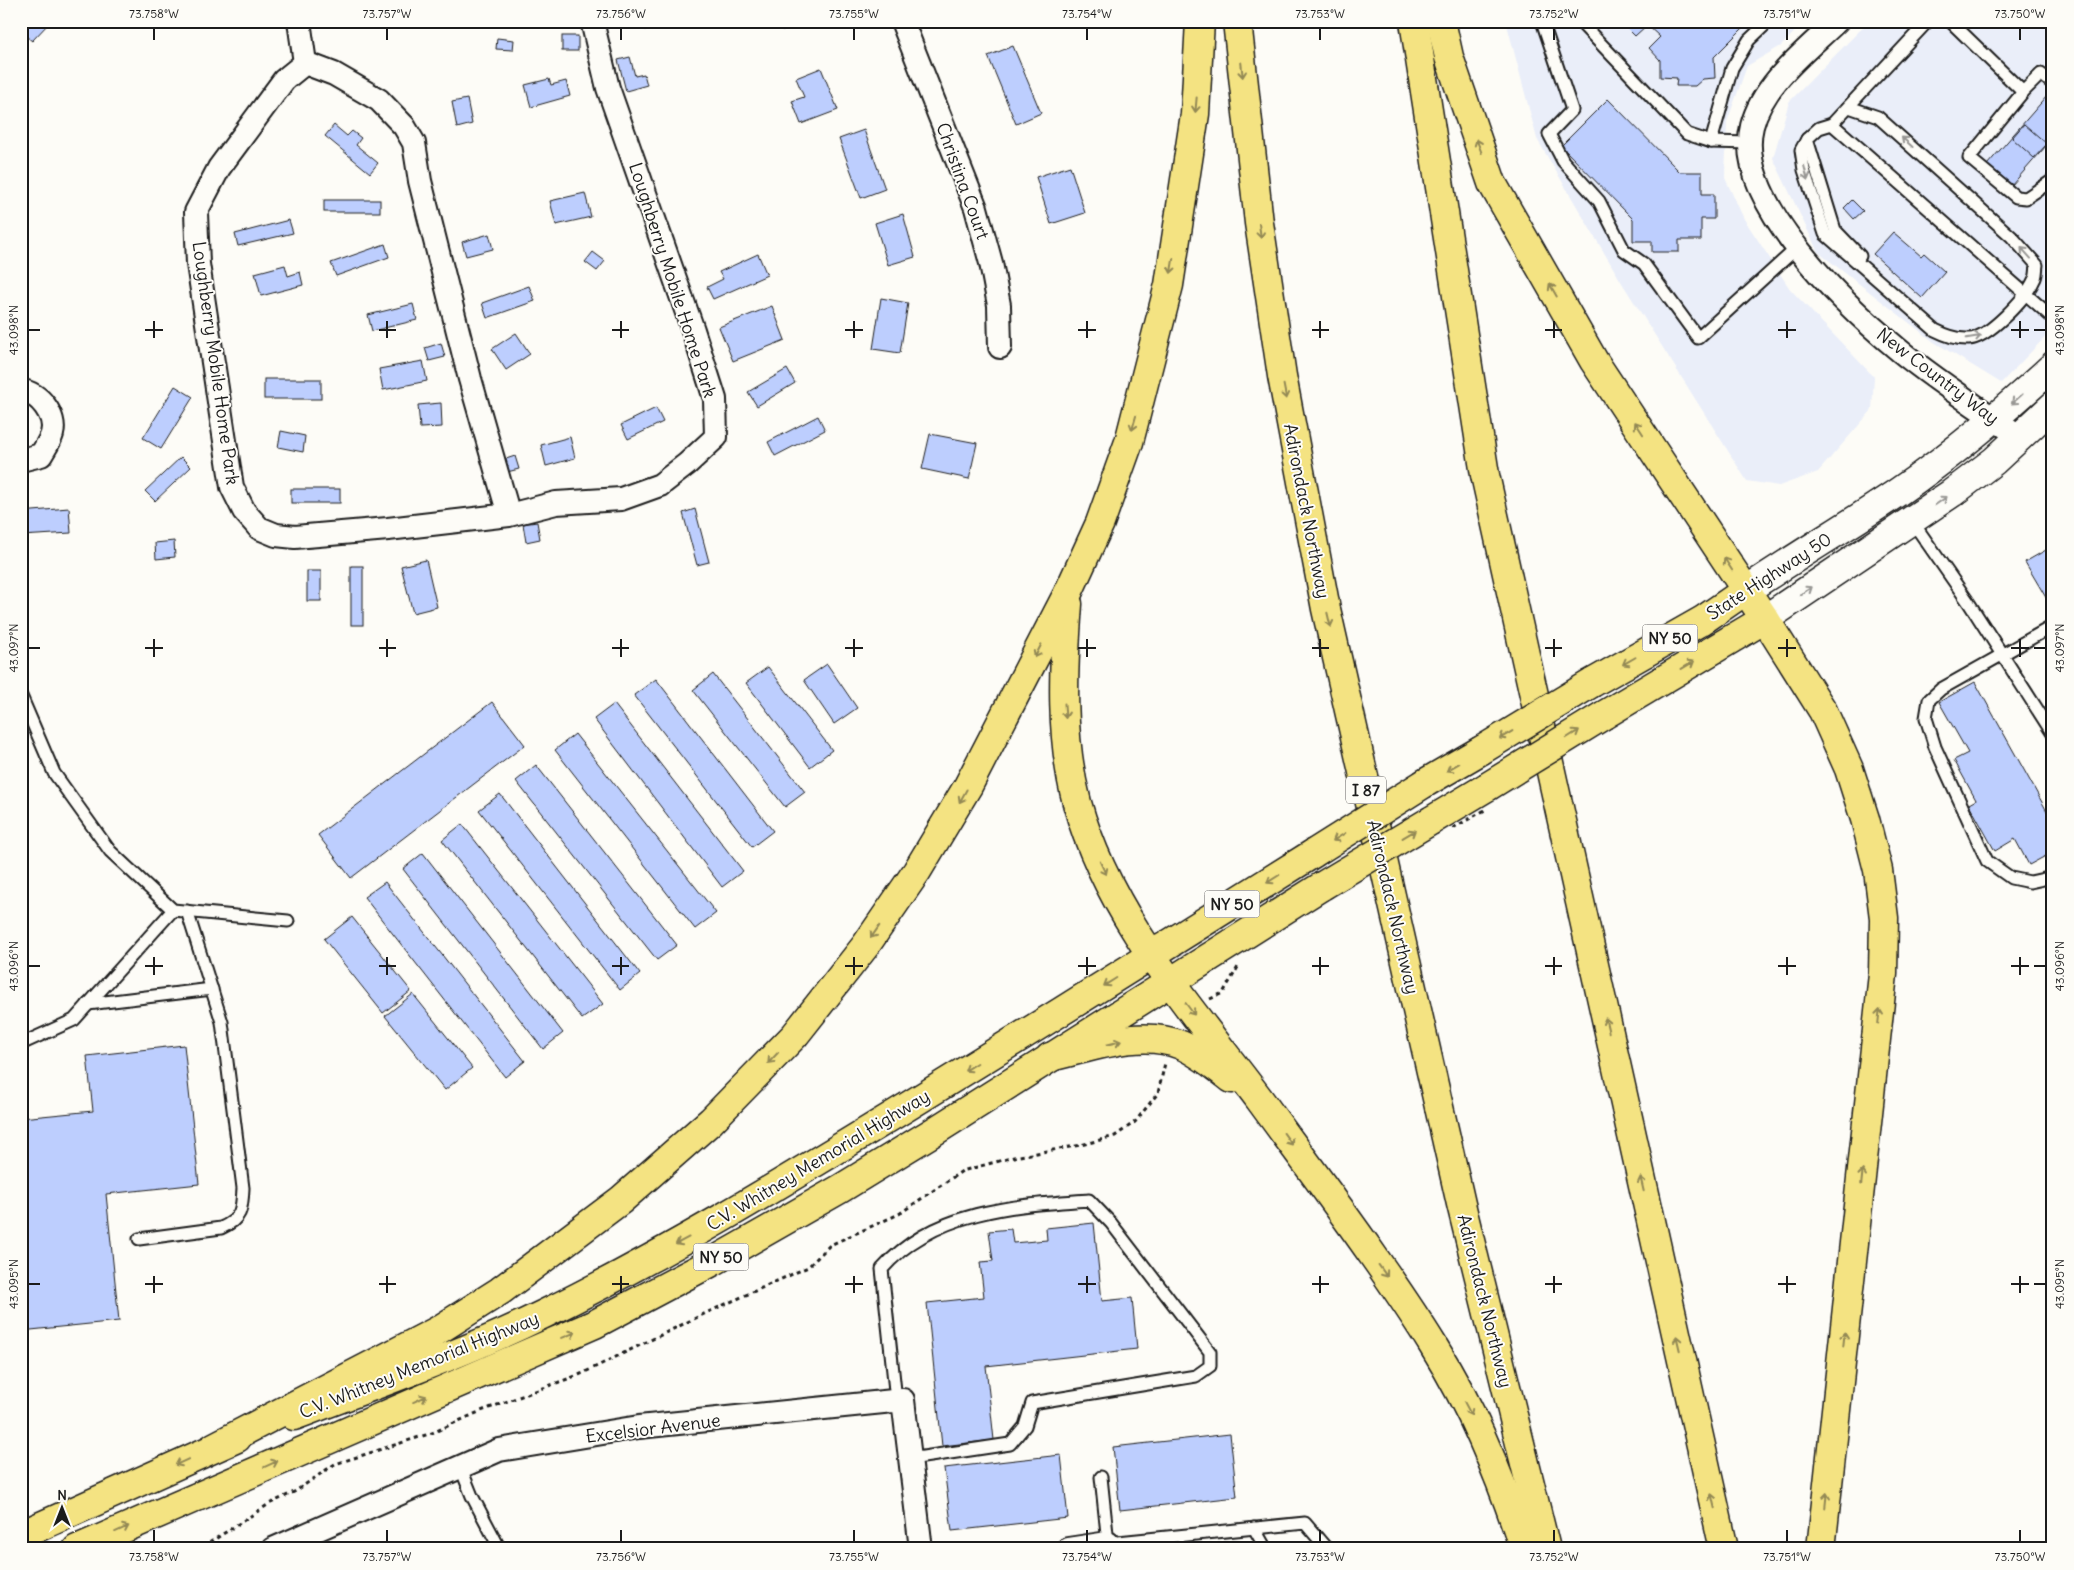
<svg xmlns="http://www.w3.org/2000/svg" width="2074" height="1570" viewBox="0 0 2074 1570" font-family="Delius,sans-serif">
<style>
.built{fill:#eaeef9}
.building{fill:#bdcefe;stroke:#1c1c1c}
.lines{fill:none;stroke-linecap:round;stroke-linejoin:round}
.service-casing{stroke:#1c1c1c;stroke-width:15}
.minor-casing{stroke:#1c1c1c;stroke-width:26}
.secondary-casing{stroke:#1c1c1c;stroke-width:31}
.trunk-casing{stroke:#1c1c1c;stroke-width:31}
.motorway-casing{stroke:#1c1c1c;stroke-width:31}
.path{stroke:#1c1c1c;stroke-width:3;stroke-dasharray:4 4;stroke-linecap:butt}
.service{stroke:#fdfcf7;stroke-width:11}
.minor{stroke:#fdfcf7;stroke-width:22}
.secondary{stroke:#fdfcf7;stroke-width:28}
.trunk{stroke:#f4e382;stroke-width:28}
.motorway{stroke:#f4e382;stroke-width:28}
.trunk-bridge-casing{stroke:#1c1c1c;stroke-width:31;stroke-linecap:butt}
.path-bridge{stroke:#1c1c1c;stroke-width:3;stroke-dasharray:4 4;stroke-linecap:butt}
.trunk-bridge{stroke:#f4e382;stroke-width:28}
.oneway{stroke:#938954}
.oneway2{stroke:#989794}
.ticks{fill:none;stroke:#1c1c1c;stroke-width:2}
.labels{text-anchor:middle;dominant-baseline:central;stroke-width:4;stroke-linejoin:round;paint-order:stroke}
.shield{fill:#fdfcf7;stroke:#605f5e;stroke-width:1}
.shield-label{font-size:16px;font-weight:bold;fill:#1c1c1c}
.street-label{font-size:18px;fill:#1c1c1c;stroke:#fdfcf7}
.neatline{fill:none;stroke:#1c1c1c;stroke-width:2}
.ticks-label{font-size:12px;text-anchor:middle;fill:#1c1c1c}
</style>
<rect width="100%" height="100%" fill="#fdfcf7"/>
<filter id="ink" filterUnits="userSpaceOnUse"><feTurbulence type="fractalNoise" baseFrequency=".02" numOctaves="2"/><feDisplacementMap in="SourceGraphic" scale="10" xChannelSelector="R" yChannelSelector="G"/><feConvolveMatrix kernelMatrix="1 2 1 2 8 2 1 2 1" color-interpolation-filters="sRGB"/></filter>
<g filter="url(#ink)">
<g class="built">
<path d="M1506,21h299l-24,25 -34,20 -20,56 -2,56 19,41 46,70 84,88 -2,33 -54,62 -39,14 -32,-5 -125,-198 -85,-144z"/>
<path d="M1869,21h184v308l-52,54 -67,-41 -116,-90 -45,-94 16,-56z"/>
</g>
<g class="building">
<path d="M21,21h28l1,1 -18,19 -11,-9z"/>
<path d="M639,21h12l2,4 -8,5z"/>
<path d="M779,21h29l1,1 -27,8z"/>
<path d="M1620,21h130l-36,36 1,21 -12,1 -8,7h-19l1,-8 -17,-1v-17l-11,-12 11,-11 -13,-12 -12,11z"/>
<rect x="562" y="36" width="16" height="15"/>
<path d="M497,38l17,2 -1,10 -17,-1z"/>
<path d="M1013,46l28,67 -25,11 -28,-68z"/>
<path d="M630,57l5,19 9,-2 3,11 -21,6 -8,-31z"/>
<path d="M821,68l17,42 -37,14 -9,-23 12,-4 -8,-19z"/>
<path d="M549,79l2,6 15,-4 4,15 -39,11 -6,-22z"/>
<path d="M2047,96l6,5v37l-42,48 -24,-21z"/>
<path d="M467,99l5,25 -15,4 -5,-26z"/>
<path d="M1608,99l72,73h22v22h12v25h-13v21h-22v12h-27v-11h-19v-22l-72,-73z"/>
<path d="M2024,124l23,20 -13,14 -22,-20z"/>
<path d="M334,125l13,11 5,-5 9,7 -5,7 22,18 -8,10 -45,-37z"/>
<path d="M864,130l21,59 -24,9 -22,-59z"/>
<path d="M1070,166l15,47 -34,11 -15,-47z"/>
<path d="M585,193l6,24 -35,8 -6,-24z"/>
<rect x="324" y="200" width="56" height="12"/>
<path d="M1852,200l11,11 -9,8 -10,-11z"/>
<path d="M903,214l12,43 -27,8 -13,-42z"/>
<path d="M289,220l4,13 -55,13 -3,-12z"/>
<path d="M1893,232l28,24 3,-3 21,19 -23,26 -49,-44z"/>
<path d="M489,234l4,15 -27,7 -4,-14z"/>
<path d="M385,244l4,13 -53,19 -5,-13z"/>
<path d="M593,252l12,9 -8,10 -12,-9z"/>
<path d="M758,254l9,21 -54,24 -6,-12 16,-8 -4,-7z"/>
<path d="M285,265l3,11 12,-4 3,13 -42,11 -6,-23z"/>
<path d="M529,286l6,15 -48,17 -5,-15z"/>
<path d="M881,298l27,5 -8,50 -27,-4z"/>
<path d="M413,304l4,16 -45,11 -4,-16z"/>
<path d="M772,306l13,34 -52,21 -14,-34z"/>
<path d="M516,333l14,21 -24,16 -14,-21z"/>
<path d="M441,343l4,14 -16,4 -4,-13z"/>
<path d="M423,361l4,20 -44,9 -4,-21z"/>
<path d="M787,369l8,14 -38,23 -9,-14z"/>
<rect x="264" y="379" width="57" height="20"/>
<path d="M175,386l18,11 -32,52 -18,-11z"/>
<path d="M441,403l1,24 -22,1 -2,-23z"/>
<path d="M656,408l7,14 -35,17 -7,-14z"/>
<path d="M818,416l7,14 -50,26 -7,-14z"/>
<path d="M281,431l24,5 -2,16 -25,-5z"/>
<path d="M930,434l47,9 -8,36 -47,-10z"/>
<path d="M570,437l5,21 -29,8 -5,-21z"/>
<path d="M515,456l4,13 -12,3 -4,-12z"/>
<path d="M181,457l10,10 -36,34 -10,-10z"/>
<rect x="291" y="489" width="49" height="14"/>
<path d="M69,508l2,25 -50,3v-24z"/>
<path d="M695,509l14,53 -12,3 -14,-52z"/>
<path d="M537,522l3,17 -14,3 -3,-18z"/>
<path d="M174,541l1,16 -19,2 -1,-16z"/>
<path d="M2053,546v52l-5,3 -23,-39z"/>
<path d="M426,560l11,47 -24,6 -12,-47z"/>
<rect x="351" y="566" width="12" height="59"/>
<rect x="307" y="571" width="14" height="30"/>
<path d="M827,664l30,44 -23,16 -30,-44z"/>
<path d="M768,667l64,83 -22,17 -64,-84z"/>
<path d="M713,674l92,118 -20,15 -92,-117z"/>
<path d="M656,679l117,152 -21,16 -118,-152z"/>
<path d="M1975,682l78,140v30l-24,13 -14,-26 -20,12 -26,-47 7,-4 -22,-40 14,-7 -29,-51z"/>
<path d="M492,702l33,43 -174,133 -33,-43z"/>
<path d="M614,704l129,167 -21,16 -128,-168z"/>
<path d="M575,734l141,179 -21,16 -140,-179z"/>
<path d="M536,765l141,180 -20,15 -141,-179z"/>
<path d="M500,794l140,180 -20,16 -141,-180z"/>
<path d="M462,824l141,180 -21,15 -140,-179z"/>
<path d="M423,853l140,180 -20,16 -140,-180z"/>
<path d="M385,882l140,179 -20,16 -141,-180z"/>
<path d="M352,917l59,74 -28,22 -59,-74z"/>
<path d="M413,994l59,74 -27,22 -60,-74z"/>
<path d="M184,1045l15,139 -93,10 13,127 -98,10v-213l72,-7 -6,-55z"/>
<path d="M1094,1223l8,78 30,-3 5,51 -151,17 8,74 -52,6 -15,-143 57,-6 -4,-35 13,-1 -4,-30 22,-2 2,14 34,-3 -1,-12z"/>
<path d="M1230,1434l7,63 -117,13 -7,-63z"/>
<path d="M1061,1455l7,63 -116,13 -8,-63z"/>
</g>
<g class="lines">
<defs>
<g id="service">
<path d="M1542,21l30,89 -23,24 14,27 36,40 25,49 20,14 54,74 100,-91"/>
<path d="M1579,21l108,113 24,8"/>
<path d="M1928,21l-96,103 221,194"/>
<path d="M1950,21l73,71 18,-18 12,10"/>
<path d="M2023,92l-54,66 47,39 10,1 27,-18"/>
<path d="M1832,124l-13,4 -12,11 -6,11 3,20 21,64 110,96c10,5 22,10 34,9 19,-1 57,-41 65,-59 3,-4 2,-10 3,-15l-25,-28 -134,-120 -29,-10"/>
<path d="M1807,139l28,91 25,26"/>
<path d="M1750,143l-39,-1 21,-74 17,-28 20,-19"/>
<path d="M1912,521l57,82 84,131"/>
<path d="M2053,626l-112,63 -12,11 -3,18 9,29 52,114 24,17 19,4 23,-5"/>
<path d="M21,696l33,77 56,78 63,59 115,11"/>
<path d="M88,1004l124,-15"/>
<path d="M21,1044l53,-24 99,-110"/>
<path d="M139,1239l82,-11c21,-9 21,-19 22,-40l-21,-166 -35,-111"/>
<path d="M896,1400l-14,-131c52,-59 134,-64 207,-69l22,23 99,129v14l-14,10 -164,27 -7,23 -15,18 -100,15"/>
<path d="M460,1466l12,30 28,53"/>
<path d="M1101,1477l7,66 197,-20 22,26"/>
<path d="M1254,1528l12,21"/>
</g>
<g id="minor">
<path d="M299,21l6,42"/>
<path d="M902,21l74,187 15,55 8,42 1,42"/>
<path d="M1837,21c-31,30 -74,62 -85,105 -19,75 95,181 148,225 38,31 80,58 120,86"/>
<path d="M21,391c18,1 36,25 31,43 -2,7 -7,14 -11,21l-20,5"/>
<path d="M509,515l-39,-136 -50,-198 -6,-38 -10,-17 -25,-26 -45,-26 -29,-11 -21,17 -65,88 -23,44 2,52 34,223 12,24 15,17 17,7 19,2 93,-8 121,-14 47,-12 65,-4 39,-14 27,-21 29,-27 -1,-38 -22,-69 -85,-242 -16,-67"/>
<path d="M273,1549l226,-99 140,-23 264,-27 18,149"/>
<path d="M1068,1549l40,-6"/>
</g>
<g id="secondary">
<path d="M1745,591c43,-29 86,-55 129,-83 64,-41 123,-90 179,-142"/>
<path d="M1765,619l187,-126 42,-32 59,-55"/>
</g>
<g id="trunk">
<path d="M1592,683l111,-63 42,-29"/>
<path d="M1604,715l161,-96"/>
<path d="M1425,783l55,-32"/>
<path d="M1432,820l55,-33"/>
<path d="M294,1416c83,-32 169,-62 250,-102 124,-61 243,-134 361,-206 137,-84 273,-169 409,-255"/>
<path d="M21,1535l216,-97"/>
<path d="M77,1549l518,-225 119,-63 126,-72 98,-60 384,-243"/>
</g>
<g id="motorway">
<path d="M1237,21l22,202 23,153 44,233 135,595 85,345"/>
<path d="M1414,21l71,454 239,1074"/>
<path d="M1441,21l8,36 43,126 102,178 171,258 58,92 26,58 16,50 13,51 6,48 -1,56 -62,575"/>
<path d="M1068,604c-5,66 -8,134 9,199 31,113 114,205 183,297 38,52 77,104 114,157 40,57 80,116 108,181 16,36 30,73 42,111"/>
<path d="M1050,1057c41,-9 90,-29 131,-12 19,8 35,22 51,34"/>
<path d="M214,1447l223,-116 63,-40 121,-91 90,-79 84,-86 71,-90 51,-74 51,-85 100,-193 32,-70 29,-81 40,-157 26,-171 5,-93"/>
</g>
</defs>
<use href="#service" class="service-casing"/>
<use href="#minor" class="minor-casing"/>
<use href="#secondary" class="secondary-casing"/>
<use href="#trunk" class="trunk-casing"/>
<use href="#motorway" class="motorway-casing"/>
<g class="path">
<path d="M1210,999l13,-6 15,-26"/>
<path d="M205,1549l4,-6 60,-39 25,-12 41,-28 97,-31 49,-22 100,-37 125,-61 102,-46 22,-22 69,-31 63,-43 52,-14 67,-12 34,-9 20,-14 23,-29 7,-30"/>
</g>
<use href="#service" class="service"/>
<use href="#minor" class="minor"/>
<use href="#secondary" class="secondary"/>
<use href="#trunk" class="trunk"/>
<use href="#motorway" class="motorway"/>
<defs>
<g id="trunk-bridge">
<path d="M1480,751l112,-68"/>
<path d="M1487,787l117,-72"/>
<path d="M1314,853l111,-70"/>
<path d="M1322,886l110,-66"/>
</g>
</defs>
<use href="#trunk-bridge" class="trunk-bridge-casing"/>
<path class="path-bridge" d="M1453,828l32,-18"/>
<use href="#trunk-bridge" class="trunk-bridge"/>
</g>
<defs><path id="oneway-shaft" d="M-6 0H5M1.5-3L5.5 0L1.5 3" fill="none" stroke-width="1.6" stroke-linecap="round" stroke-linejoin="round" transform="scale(1.25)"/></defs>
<g class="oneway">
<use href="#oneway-shaft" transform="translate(1242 70) rotate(84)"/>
<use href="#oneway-shaft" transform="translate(1196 105) rotate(95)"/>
<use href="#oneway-shaft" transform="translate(1479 146) rotate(-111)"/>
<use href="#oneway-shaft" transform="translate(1260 231) rotate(82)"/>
<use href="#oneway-shaft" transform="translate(1172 266) rotate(99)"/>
<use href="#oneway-shaft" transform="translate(1553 290) rotate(-120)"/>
<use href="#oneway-shaft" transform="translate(1285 392) rotate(79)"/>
<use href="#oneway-shaft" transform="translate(1134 423) rotate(106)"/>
<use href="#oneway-shaft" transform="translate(1639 428) rotate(-123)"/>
<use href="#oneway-shaft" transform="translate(1728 564) rotate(-123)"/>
<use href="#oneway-shaft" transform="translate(1329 620) rotate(77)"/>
<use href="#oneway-shaft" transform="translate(1038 651) rotate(117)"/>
<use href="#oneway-shaft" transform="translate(1629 661) rotate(150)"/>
<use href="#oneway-shaft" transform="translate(1688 665) rotate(-31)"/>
<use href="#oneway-shaft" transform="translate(1065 711) rotate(86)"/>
<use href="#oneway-shaft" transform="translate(1573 734) rotate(-32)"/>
<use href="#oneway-shaft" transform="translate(1506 735) rotate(149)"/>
<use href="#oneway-shaft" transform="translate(1453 767) rotate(149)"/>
<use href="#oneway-shaft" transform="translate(963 796) rotate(119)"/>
<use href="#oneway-shaft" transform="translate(1409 834) rotate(-31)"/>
<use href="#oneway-shaft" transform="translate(1339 837) rotate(148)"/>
<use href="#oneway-shaft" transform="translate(1103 868) rotate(65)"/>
<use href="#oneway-shaft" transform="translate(1273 879) rotate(148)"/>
<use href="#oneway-shaft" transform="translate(875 932) rotate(125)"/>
<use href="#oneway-shaft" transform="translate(1110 982) rotate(148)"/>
<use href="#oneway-shaft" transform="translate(1190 1009) rotate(53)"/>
<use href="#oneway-shaft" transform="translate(1879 1016) rotate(-84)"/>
<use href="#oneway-shaft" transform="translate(1607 1025) rotate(-103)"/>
<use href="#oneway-shaft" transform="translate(1114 1043) rotate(-13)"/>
<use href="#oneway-shaft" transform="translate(773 1058) rotate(133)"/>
<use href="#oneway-shaft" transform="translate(971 1067) rotate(148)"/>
<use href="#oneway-shaft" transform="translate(1288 1139) rotate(54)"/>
<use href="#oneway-shaft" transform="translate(1862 1177) rotate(-84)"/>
<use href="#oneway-shaft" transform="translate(1642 1184) rotate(-103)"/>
<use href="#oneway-shaft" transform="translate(682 1241) rotate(152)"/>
<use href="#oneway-shaft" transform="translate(1383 1271) rotate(54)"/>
<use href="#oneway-shaft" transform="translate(569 1335) rotate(-23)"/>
<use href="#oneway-shaft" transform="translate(1844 1339) rotate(-84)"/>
<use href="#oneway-shaft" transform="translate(1678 1343) rotate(-103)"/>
<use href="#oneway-shaft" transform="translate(420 1399) rotate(-24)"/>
<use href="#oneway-shaft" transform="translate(1468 1409) rotate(62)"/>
<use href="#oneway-shaft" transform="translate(182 1462) rotate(155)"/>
<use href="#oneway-shaft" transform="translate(271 1464) rotate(-24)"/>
<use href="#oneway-shaft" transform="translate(1826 1500) rotate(-84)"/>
<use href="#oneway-shaft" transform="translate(1713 1501) rotate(-103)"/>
<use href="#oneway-shaft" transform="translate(122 1529) rotate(-24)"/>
</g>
<g class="oneway2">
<use href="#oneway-shaft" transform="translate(1907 142) rotate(-138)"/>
<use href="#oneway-shaft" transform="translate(1806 173) rotate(75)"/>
<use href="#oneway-shaft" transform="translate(2026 253) rotate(-132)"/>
<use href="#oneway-shaft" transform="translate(1974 337) rotate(-10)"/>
<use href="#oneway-shaft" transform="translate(2017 399) rotate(138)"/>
<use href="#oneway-shaft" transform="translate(1941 501) rotate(-35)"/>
<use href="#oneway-shaft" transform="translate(1806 591) rotate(-34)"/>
</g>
</g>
<path class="ticks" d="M154,28v12M387,28v12M621,28v12M854,28v12M1087,28v12M1320,28v12M1554,28v12M1787,28v12M2020,28v12M154,321v17M387,321v17M621,321v17M854,321v17M1087,321v17M1320,321v17M1554,321v17M1787,321v17M2020,321v17M28,330h12M145,330h18M379,330h17M612,330h17M845,330h18M1078,330h18M1312,330h17M1545,330h17M1778,330h18M2011,330h18M2034,330h12M154,639v18M387,639v18M621,639v18M854,639v18M1087,639v18M1320,639v18M1554,639v18M1787,639v18M2020,639v18M28,648h12M145,648h18M379,648h17M612,648h17M845,648h18M1078,648h18M1312,648h17M1545,648h17M1778,648h18M2011,648h18M2034,648h12M154,957v18M387,957v18M621,957v18M854,957v18M1087,957v18M1320,957v18M1554,957v18M1787,957v18M2020,957v18M28,966h12M145,966h18M379,966h17M612,966h17M845,966h18M1078,966h18M1312,966h17M1545,966h17M1778,966h18M2011,966h18M2034,966h12M154,1276v17M387,1276v17M621,1276v17M854,1276v17M1087,1276v17M1320,1276v17M1554,1276v17M1787,1276v17M2020,1276v17M28,1284h12M145,1284h18M379,1284h17M612,1284h17M845,1284h18M1078,1284h18M1312,1284h17M1545,1284h17M1778,1284h18M2011,1284h18M2034,1284h12M154,1530v12M387,1530v12M621,1530v12M854,1530v12M1087,1530v12M1320,1530v12M1554,1530v12M1787,1530v12M2020,1530v12"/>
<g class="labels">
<g class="shield">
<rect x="1642.5" y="624.5" width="55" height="27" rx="4"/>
<rect x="1346" y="776.5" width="40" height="27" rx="4"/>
<rect x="1204.5" y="890.5" width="55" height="27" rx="4"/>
<rect x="693.5" y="1243.5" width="55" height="27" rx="4"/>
</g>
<g class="shield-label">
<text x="1670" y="638">NY 50</text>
<text x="1366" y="790">I 87</text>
<text x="1232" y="904">NY 50</text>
<text x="721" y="1257">NY 50</text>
</g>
<g class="street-label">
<text transform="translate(963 181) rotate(70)">Christina Court</text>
<text transform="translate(673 280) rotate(72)">Loughberry Mobile Home Park</text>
<text transform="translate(216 363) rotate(82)">Loughberry Mobile Home Park</text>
<text transform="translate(1938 376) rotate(37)">New Country Way</text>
<text transform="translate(1307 511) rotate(79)">Adirondack Northway</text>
<text transform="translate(1769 576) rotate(-33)">State Highway 50</text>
<text transform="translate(1393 907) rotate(77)">Adirondack Northway</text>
<text transform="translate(818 1160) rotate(-31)">C.V. Whitney Memorial Highway</text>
<text transform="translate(1485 1301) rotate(76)">Adirondack Northway</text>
<text transform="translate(419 1365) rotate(-22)">C.V. Whitney Memorial Highway</text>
<text transform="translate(653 1428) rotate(-7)">Excelsior Avenue</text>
</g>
</g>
<rect width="2074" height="1570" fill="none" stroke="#fdfcf7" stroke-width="55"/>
<g transform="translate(62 1508)" stroke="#fdfcf7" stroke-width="4" paint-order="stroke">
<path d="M0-4L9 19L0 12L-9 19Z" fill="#1c1c1c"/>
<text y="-8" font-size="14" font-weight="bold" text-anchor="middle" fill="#1c1c1c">N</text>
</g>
<rect x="28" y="28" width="2018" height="1514" class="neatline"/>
<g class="ticks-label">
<text x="154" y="18">73.758°W</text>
<text x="387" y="18">73.757°W</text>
<text x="621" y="18">73.756°W</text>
<text x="854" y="18">73.755°W</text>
<text x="1087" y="18">73.754°W</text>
<text x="1320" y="18">73.753°W</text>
<text x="1554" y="18">73.752°W</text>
<text x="1787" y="18">73.751°W</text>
<text x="2020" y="18">73.750°W</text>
<text transform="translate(14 330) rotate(-90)" y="4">43.098°N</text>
<text transform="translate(2060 330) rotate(-90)" y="4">43.098°N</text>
<text transform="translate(14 648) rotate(-90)" y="4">43.097°N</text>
<text transform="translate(2060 648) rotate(-90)" y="4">43.097°N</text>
<text transform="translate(14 966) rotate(-90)" y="4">43.096°N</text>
<text transform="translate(2060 966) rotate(-90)" y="4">43.096°N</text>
<text transform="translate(14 1284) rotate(-90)" y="4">43.095°N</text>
<text transform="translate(2060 1284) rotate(-90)" y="4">43.095°N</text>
<text x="154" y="1561">73.758°W</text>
<text x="387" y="1561">73.757°W</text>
<text x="621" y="1561">73.756°W</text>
<text x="854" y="1561">73.755°W</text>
<text x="1087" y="1561">73.754°W</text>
<text x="1320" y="1561">73.753°W</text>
<text x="1554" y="1561">73.752°W</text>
<text x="1787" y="1561">73.751°W</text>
<text x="2020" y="1561">73.750°W</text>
</g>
</svg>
